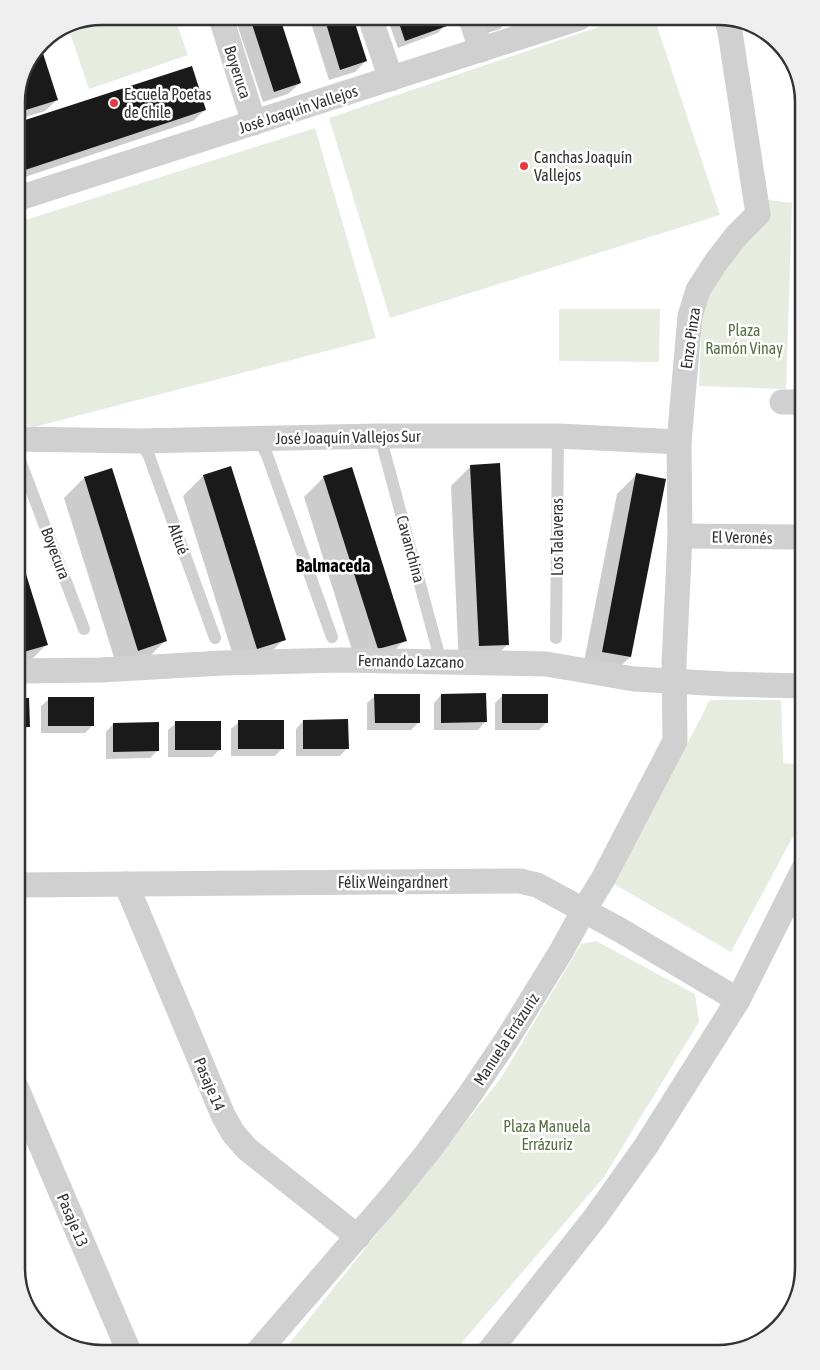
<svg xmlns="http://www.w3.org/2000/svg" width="820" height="1370" viewBox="0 0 820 1370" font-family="'Asap Condensed',sans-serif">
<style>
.green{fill:#e6ecdf}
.shadow{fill:#0003}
.building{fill:#1a1a1a}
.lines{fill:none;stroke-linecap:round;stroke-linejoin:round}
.lane{stroke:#d0d0d0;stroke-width:12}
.street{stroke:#d0d0d0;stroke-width:25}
.poi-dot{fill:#e63946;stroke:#fff;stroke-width:2}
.labels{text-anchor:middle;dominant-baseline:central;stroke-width:5;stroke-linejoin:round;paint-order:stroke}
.street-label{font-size:16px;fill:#333;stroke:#fff}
.poi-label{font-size:16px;fill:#333;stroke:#fff;text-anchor:start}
.park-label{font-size:16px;fill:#56703f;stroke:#fff}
.neighbourhood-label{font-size:18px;font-weight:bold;fill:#000;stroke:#fff}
.rim{fill:none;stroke:#333;stroke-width:2.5}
</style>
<rect width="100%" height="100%" fill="#fff"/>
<g class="green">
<path d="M628,17h26l66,198 -330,103 -61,-200z"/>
<path d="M176,22l12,33 -99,34 -22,-65 2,-1z"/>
<path d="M315,128l61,210 -342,89 -18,-3v-201z"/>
<path d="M767,200l25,3 -6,186 -87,-3 4,-94z"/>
<path d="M559,309h101l-1,53 -100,-1z"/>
<path d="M710,700h71l2,63 21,2v51l-73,136 -117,-68z"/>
<path d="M596,941l99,53 4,28 -95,155 -152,177h-171l220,-276 80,-134z"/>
</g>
<g class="shadow">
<path d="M510,18l-10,11 -26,8 -5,-18z"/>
<path d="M443,19l2,6 -7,8 -40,15 -9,-25 4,-3z"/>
<path d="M310,20h43l13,41 -11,11 -26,8z"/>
<path d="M236,21h44l20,62 -12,11 -25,8z"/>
<path d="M16,97l41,3 -12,11 -29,9z"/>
<path d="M205,110l-12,11 -177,59v-56z"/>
<path d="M471,466l37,178 -20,20 -29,2 -8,-180z"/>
<path d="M231,468l53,171 -20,20 -27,9 -54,-172 20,-20z"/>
<path d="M637,474l-7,183 -20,20 -28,-5 35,-178z"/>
<path d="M324,477l81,163 -20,20 -27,9 -54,-172z"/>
<path d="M84,478l81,163 -20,20 -27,9 -54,-172z"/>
<path d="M16,547l31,97 -20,20 -11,3z"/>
<path d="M441,695l44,27 -7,8h-44v-27z"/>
<path d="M375,696l44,26 -8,8h-44v-27z"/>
<path d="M502,696l45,26 -8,8h-44v-27z"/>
<path d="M49,699l44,26 -8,8h-44v-27z"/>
<path d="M16,700l12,27 -7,7h-5z"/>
<path d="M303,721l44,27 -7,8h-44v-27z"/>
<path d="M239,722l44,26 -8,8h-44v-27z"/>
<path d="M176,723l44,26 -8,8h-44v-27z"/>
<path d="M113,724l44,27 -7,7 -44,1v-27z"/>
</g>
<g class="building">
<path d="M445,19l2,7 -42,15 -7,-21z"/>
<path d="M483,19h25l-22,7z"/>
<path d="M325,20h29l13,41 -27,9z"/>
<path d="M251,21h30l20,62 -27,9z"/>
<path d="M40,44l18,56 -42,13v-16z"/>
<path d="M192,66l14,44 -190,63v-50z"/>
<path d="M500,463l9,182 -30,1 -9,-181z"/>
<path d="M231,466l55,174 -29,9 -54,-174z"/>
<path d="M352,467l55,174 -29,8 -55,-173z"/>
<path d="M112,468l55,173 -29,10 -54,-174z"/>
<path d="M636,473l30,6 -35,178 -29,-5z"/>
<path d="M17,545l31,100 -28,8 -4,-11z"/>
<path d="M486,693l1,29 -46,1v-29z"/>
<path d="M374,694h46v29h-45z"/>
<rect x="502" y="694" width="46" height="29"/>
<rect x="48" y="697" width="46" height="29"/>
<path d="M16,698h13l1,29h-14z"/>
<path d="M348,719l1,30h-46v-29z"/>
<rect x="238" y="720" width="46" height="29"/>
<rect x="175" y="721" width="46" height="29"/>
<path d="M159,722v29l-46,1v-29z"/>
</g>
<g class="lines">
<g class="lane">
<path d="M380,436l61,226"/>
<path d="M259,439l8,16 65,182"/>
<path d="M140,441l9,15 66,182"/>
<path d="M16,450l68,179"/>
<path d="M556,638l2,-202"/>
</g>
<g class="street">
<path d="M471,19l10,31"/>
<path d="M371,20l20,59"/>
<path d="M222,21l32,102"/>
<path d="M16,199l563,-181"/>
<path d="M782,402h22"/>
<path d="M16,439l124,2 240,-5h178l121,6"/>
<path d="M680,536l124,1"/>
<path d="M16,671l85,-1 122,-7 118,-3 205,4 88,15 91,5 79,2"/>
<path d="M126,884l97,231 10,18 14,16 111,88"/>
<path d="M16,885l504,-4 17,4 83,45 118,70"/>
<path d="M16,1087l114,267"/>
<path d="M256,1354l137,-159 34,-42 41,-56 38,-56 56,-91 22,-40 19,-31 72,-138 -1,-77 6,-128 -1,-94 11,-126 8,-26 18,-28 21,-27 21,-21 -28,-182 -4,-15"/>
<path d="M487,1354l107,-135 52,-73 92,-146 66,-132"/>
</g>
</g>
<g class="poi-dot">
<circle cx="114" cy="103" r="5"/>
<circle cx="524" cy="166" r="5"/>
</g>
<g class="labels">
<g class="street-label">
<text transform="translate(238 72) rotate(72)">Boyeruca</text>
<text transform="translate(298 109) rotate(-18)">José Joaquín Vallejos</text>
<text transform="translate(690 338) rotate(-82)">Enzo Pinza</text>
<text transform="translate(348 437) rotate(-1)">José Joaquín Vallejos Sur</text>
<text transform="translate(557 537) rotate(-90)">Los Talaveras</text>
<text transform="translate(742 537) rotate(1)">El Veronés</text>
<text transform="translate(179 539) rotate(70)">Altué</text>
<text transform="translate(411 549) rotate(75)">Cavanchina</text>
<text transform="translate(56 553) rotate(69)">Boyecura</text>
<text transform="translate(411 661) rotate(1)">Fernando Lazcano</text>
<text x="393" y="882">Félix Weingardnert</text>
<text transform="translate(506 1039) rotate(-57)">Manuela Errázuriz</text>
<text transform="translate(210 1084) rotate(67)">Pasaje 14</text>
<text transform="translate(73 1220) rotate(67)">Pasaje 13</text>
</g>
<g class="poi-label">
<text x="124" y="94">Escuela Poetas<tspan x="124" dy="18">de Chile</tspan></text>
<text x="534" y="157">Canchas Joaquín<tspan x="534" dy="18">Vallejos</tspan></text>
</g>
<g class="park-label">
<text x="744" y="330">Plaza<tspan x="744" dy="18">Ramón Vinay</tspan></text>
<text x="547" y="1126">Plaza Manuela<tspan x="547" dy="18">Errázuriz</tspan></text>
</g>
<g class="neighbourhood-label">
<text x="333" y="565">Balmaceda</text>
</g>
</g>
<path d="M0 0H820V1370H0ZM102 25H718A77 77 0 0 1 795 102V1268A77 77 0 0 1 718 1345H102A77 77 0 0 1 25 1268V102A77 77 0 0 1 102 25Z" fill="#efefef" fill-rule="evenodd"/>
<path class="rim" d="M102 25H718A77 77 0 0 1 795 102V1268A77 77 0 0 1 718 1345H102A77 77 0 0 1 25 1268V102A77 77 0 0 1 102 25Z"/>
</svg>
